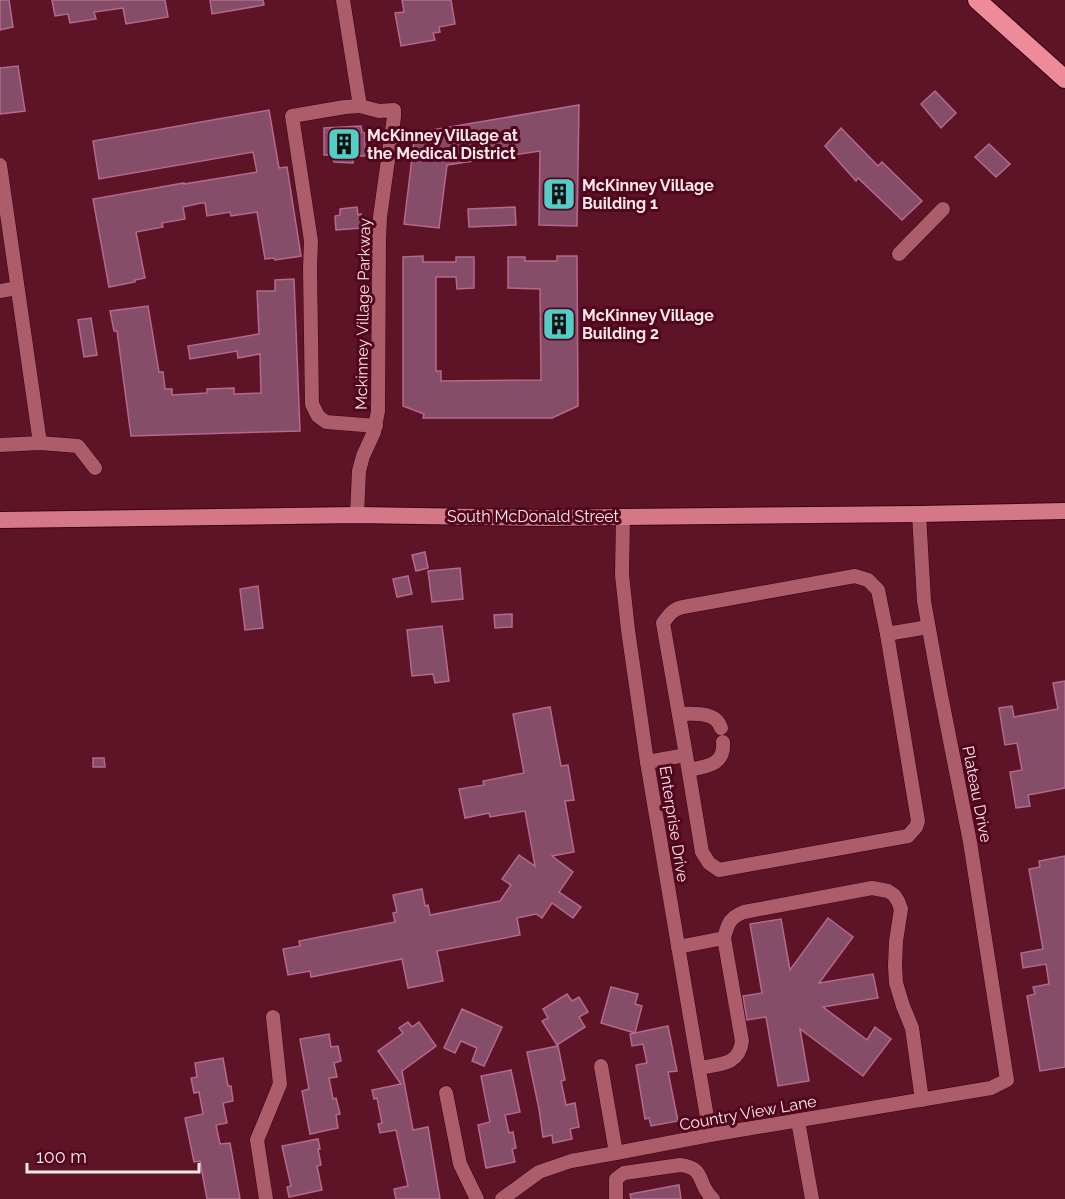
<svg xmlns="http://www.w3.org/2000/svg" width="1065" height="1199" viewBox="0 0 1065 1199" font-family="Raleway,sans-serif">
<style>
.building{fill:#854d68;stroke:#b4698d;stroke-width:1.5}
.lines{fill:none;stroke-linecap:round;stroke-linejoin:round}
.minor-casing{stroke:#3a0312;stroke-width:15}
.major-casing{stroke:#3a0312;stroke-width:18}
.highway-casing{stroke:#3a0312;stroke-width:20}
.minor{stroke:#ad5c6a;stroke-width:14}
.major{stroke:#d47887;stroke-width:16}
.highway{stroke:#ee8b9a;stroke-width:18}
.labels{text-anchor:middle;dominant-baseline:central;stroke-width:6;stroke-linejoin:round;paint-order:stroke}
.poi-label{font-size:16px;font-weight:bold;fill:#fce9eb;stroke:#52061e;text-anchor:start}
.street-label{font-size:16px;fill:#fce9eb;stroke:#52061e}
</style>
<rect width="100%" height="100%" fill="#5e1427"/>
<g class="building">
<path d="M0,0h9l4,27 -13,3z"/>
<path d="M52,0h113l3,17 -42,7 -3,-16 -29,4 2,7 -26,4 -2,-9 -13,2z"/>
<path d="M210,0h53l1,5 -52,9z"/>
<path d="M402,0h49l4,24 -16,3 1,5 -7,1 2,7 -34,6 -6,-33 9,-1z"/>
<path d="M18,66l7,45 -25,3v-46z"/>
<path d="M935,91l21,22 -15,15 -20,-24z"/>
<path d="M579,105l-2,121 -38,-1 1,-74 -93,14 -8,63 -35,-4 11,-91z"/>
<path d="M269,110l10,58 8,-1 14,89 -26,4 -1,-2 -9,1 -8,-47 -26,4 -1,-4 -23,4 -2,-13h-4l-18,4 2,12 -23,4 1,4 -27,5 9,46 -10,2v2l-26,5 -16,-88 91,-16v1l73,-12 -4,-20 -154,27 -6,-38z"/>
<path d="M361,126l1,6 3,1v23h-12v7l-19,-1 -1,-7h-9v-27z"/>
<path d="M841,128l37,38 4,-4 40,39 -20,19 -44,-42 -2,3 -31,-35z"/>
<path d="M989,144l21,20 -14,13 -21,-20z"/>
<path d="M357,207l1,8 3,-1 1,14 -26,2 -1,-14 5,-1v-6z"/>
<path d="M515,207l1,18 -47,2 -1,-18z"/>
<path d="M423,256v6h33v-5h18v31l-17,1 -1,-12h-20v94h5v10l100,-1 -1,-91 -32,-1v-31h17v4h32v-5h20l1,150 -26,12h-129l1,-4 -21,-8v-149z"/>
<path d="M294,279l6,152 -169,5 -14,-105h-3l-4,-20 38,-5 11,66h4l2,17h7v6l35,-2v-4l27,-1v6l27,-1 -1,-39 -22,4 -1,-7 -47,8 -2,-13 71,-12 -2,-43h18v-11z"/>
<path d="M91,318l6,37 -13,2 -6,-37z"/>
<path d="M425,552l3,16 -12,3 -4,-16z"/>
<path d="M460,568l3,31 -31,3 -4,-31z"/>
<path d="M408,576l4,18 -15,3 -4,-18z"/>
<path d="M258,586l5,42 -18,2 -5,-41z"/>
<path d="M512,614v13l-17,1 -1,-13z"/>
<path d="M442,626l7,55 -14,2 -2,-9 -21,2 -5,-46z"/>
<path d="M1065,681v107l-37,7 2,11 -14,2 -6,-36 12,-2 -5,-27 -12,2 -6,-37 13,-2 2,11 44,-8 -5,-26z"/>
<path d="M550,707l11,59 7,-1 6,35 -9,1 9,51 -22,4 21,16 -14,20 22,15 -8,11 -21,-15 -10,15 -6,-4 -19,4 3,17 -83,16 6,30 -35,7 -6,-29 -91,18 -1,-6 -22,4 -5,-26 17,-3 -1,-5 96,-19 -2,-9 4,-1 -4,-17 29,-6 3,17 3,-1 2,10 70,-14 11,-16 -9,-6 17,-24 16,11 -10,-55 -35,6 -1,-4 -24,5 -6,-29 25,-4 -1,-4 41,-8 -11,-59z"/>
<path d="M93,758h11l1,9h-12z"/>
<path d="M1065,856v211l-25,4 -13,-75 8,-2 -2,-7 16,-3 -3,-20 -23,4 -2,-15 22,-4 -14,-80 11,-2 -1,-6z"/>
<path d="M828,918l25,19 -34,46 54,-9 5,24 -55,9 44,33 8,-13 16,12 -28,37 -63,-47 9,52 -31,5 -12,-69 -19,3 -4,-24 19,-3 -12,-69 31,-5 9,51z"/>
<path d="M611,987l27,7 -3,10 7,2 -7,27 -34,-10z"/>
<path d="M567,994l5,7 7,-4 9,15 -9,5 6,10 -28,18 -15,-24 6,-3 -5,-9z"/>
<path d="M462,1009l40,18 -18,39 -12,-5 5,-13 -16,-7 -6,12 -11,-5z"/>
<path d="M408,1022l4,5 7,-5 17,24 -34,25 11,59 15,-3 12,72h-44l-2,-10 14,-3 -12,-56 -16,3 -2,-9 4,-1 -5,-25 -3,1 -2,-9 29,-6 -23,-33 25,-18 -4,-5z"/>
<path d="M668,1026l9,45 -9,1 10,49 -27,5 -2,-8 -4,1 -9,-54 11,-2 -4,-19 -11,2 -2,-12z"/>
<path d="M329,1034l2,13 7,-1 3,15 -7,2 3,14 -8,1 4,21 3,-1 4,16 -4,1 2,13 -28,6 -8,-43 7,-2 -9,-50z"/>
<path d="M558,1046l7,34 -4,1 5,24 9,-2 4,24 -9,2 2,10 -19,4 -1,-8 -9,2 -4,-28 -12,-57z"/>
<path d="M223,1058l5,28h3l2,15 -10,2 4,20 -11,2 4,19 10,-1 10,56h-33l-7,-38 -6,1 -9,-44 18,-4 -4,-22 -5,1 -3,-15 6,-1 -2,-14z"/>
<path d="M511,1070l9,42 -15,3 4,18 4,-1 3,16 -4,1 3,13 -29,6 -8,-43 12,-3 -9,-46z"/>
<path d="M318,1139l2,10h-2l3,16 -4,1 5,24 -33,7 -2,-10 4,-1 -9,-40z"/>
<path d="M679,1185l2,14h-50l-1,-5z"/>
</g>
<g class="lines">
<defs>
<g id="minor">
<path d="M343,0l17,106 19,5 15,-1v7l-14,100 -1,23 -1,171 -4,21 -11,24 -4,15 -2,44"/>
<path d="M360,106l-15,1 -53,9 19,125 -1,28 2,135 6,12 8,6 50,4"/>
<path d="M0,165l40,278"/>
<path d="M899,254l44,-45"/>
<path d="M0,291l17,-3"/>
<path d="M0,445l40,-2 38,3 17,22"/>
<path d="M623,517l-1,58 6,55 19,132 63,373"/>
<path d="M887,634l41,-7"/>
<path d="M679,714c15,0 37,-3 42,14"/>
<path d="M647,762l39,-7 16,97 7,11 10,7 189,-34 8,-9 2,-6 -31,-187 -9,-44 -10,-10 -13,-4 -172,31c-10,2 -14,8 -20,16l23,132"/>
<path d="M689,770c18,-4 36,-5 34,-28"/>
<path d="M678,947l46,-9"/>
<path d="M601,1066l15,87"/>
<path d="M699,1068c20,-4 40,-2 43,-27l-18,-103c4,-14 5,-20 20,-26l128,-24 16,3 6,4 4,6 3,8 -5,32 -1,25 1,17 7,23 9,22 10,72"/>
<path d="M446,1093l14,71 17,35"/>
<path d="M798,1121l14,78"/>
<path d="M266,1199l-9,-59 23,-56 -7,-67"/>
<path d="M502,1199l37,-27 32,-11 45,-8 94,-18 281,-47 16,-8 -37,-238 -30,-152 -16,-89 -5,-87"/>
<path d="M616,1199v-20l8,-6 56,-8c27,3 16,19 33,34"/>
</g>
<path id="major" d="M0,520l357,-5 188,3 78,-1 296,-3 146,-3"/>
<path id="highway" d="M977,0l88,79"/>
</defs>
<use href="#minor" class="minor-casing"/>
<use href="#major" class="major-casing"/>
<use href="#highway" class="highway-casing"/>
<use href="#minor" class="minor"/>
<use href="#major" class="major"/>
<use href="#highway" class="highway"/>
</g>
<defs>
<symbol id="building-square" viewBox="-11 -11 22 22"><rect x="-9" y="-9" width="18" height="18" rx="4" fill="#54cdc7" stroke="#52061e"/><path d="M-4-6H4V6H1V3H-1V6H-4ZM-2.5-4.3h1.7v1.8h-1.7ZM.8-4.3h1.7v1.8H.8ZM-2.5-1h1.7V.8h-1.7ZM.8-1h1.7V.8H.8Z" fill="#111"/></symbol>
</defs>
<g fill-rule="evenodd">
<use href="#building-square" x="325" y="125" width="38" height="38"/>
<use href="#building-square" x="540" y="175" width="38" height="38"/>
<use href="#building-square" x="540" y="305" width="38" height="38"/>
</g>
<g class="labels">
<g class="poi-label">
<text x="367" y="135">McKinney Village at<tspan x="367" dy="18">the Medical District</tspan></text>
<text x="582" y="185">McKinney Village<tspan x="582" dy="18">Building 1</tspan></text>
<text x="582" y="315">McKinney Village<tspan x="582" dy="18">Building 2</tspan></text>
</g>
<g class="street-label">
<text transform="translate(363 314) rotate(-89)">Mckinney Village Parkway</text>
<text x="533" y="516">South McDonald Street</text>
<text transform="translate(977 794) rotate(79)">Plateau Drive</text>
<text transform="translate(674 824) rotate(81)">Enterprise Drive</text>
<text transform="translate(748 1113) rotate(-10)">Country View Lane</text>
</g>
</g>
<path d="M27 1163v9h172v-9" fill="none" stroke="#fce9eb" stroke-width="3"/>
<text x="36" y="1163" font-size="18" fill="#fce9eb" stroke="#52061e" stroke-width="4.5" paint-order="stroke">100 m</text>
</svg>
